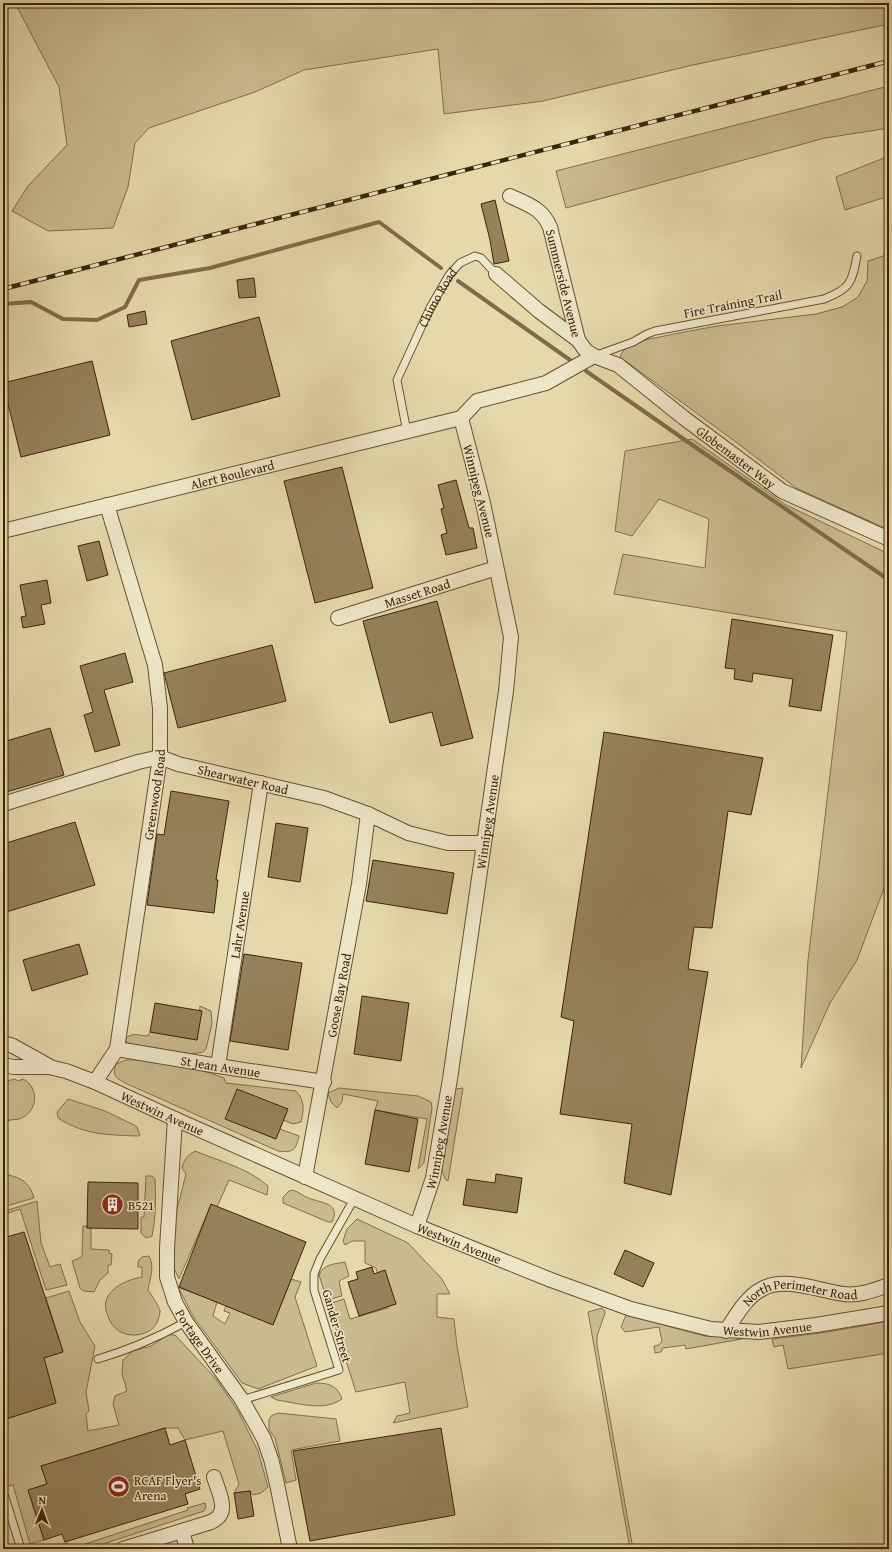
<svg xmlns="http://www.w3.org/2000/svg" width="892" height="1552" viewBox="0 0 892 1552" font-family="'Gentium Book Plus',serif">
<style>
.green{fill:#c9ba8f;stroke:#846e4b}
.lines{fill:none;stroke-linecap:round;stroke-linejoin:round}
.stream{stroke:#806b48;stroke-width:4}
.building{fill:#95815c;stroke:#3e2207}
.service-casing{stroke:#685030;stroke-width:9}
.minor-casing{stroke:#685030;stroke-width:16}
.service{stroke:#eee6c8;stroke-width:7}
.minor{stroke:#eee6c8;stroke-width:14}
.rail-casing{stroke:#3e2207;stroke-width:4.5}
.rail{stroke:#eee6c8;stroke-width:3;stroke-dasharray:9;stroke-linecap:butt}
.labels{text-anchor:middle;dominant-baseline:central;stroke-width:3;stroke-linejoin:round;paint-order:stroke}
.street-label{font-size:13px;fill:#3e2207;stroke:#eee6c8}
.poi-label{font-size:13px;fill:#3e2207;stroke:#eee6c8;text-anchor:start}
</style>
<rect width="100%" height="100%" fill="#e5d9ab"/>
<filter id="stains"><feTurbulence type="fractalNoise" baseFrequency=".005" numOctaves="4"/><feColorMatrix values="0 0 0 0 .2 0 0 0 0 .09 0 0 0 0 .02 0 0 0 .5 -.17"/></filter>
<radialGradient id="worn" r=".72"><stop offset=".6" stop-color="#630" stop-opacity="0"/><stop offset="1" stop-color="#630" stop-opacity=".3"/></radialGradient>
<g class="green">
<path d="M15,3h874v21l-196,41 -150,36 -99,13 -6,-65 -134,21 -49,22 -106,36 -14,15 -7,44 -15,41 -65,3 -36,-20 16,-25 39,-41 -8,-58z"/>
<path d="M889,86v42l-64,10 -259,70 -10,-37z"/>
<path d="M889,156v40l-44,14 -9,-33z"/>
<path d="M889,254v276l-93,-42 -60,-46 -116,-85 4,-8 21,-9 34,-7 38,-7 99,-12 26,-7 16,-10 9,-16 1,-20z"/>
<path d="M692,439l94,66 103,49v321l-32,85 -27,43 -29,65 7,-108 39,-328 -233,-38 9,-40 82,14 4,-49 -50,-20 -27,37 -17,-5 10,-80z"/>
<path d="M200,1006l11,5 1,13 -6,25 -3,3 -11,2 -60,-10 -6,-2 -1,-2c5,-9 15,-4 23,-4l2,-4 47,8z"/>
<path d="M126,1060h12l60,9 26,9 2,5 70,8c9,10 8,19 5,31l-8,2 -10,-4 -3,9 19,7c-3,14 -6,17 -21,15l-153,-68c-10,-6 -13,-8 -9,-19z"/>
<path d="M15,1079l3,2 5,-2c17,8 15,34 -4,40 -5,1 -11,1 -16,2v-39z"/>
<path d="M339,1088l79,8 13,6 1,6 -8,55 -6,6 9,-50 -52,-9 3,-9 -35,-7 -1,8 -5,6 -6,-6 -3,-9z"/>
<path d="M463,1088l-15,93 -3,-2 -4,-12 11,-71 4,-7z"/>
<path d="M68,1099l37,12 29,14 3,2 3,8 -1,1c-30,-1 -55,-1 -81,-18l-1,-6z"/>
<path d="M195,1151c24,10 53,17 73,35l-1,9 -38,-15 -12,27 -6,-2 -32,74 -6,-13 1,-45 12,-47 -4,-6c2,-9 5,-12 13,-17z"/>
<path d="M3,1174c17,3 26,7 31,24l-31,9z"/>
<path d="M146,1176h6l3,3c1,19 1,38 -3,57l-6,2 -5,-5v-16h3z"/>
<path d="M293,1190c6,2 11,7 18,9 12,4 30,5 21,23h-4l-45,-19v-6l6,-6z"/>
<path d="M37,1201l4,42 9,24 10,-3 7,21 -21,5 -26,-81 -14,5 -1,-3z"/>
<path d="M357,1219l51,24 34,36 8,15h-13v23l17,2 3,27 11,61 -75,16 4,-7 13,-3 -5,-31 -49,10 -28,-88 16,-5 6,20 38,-11 -12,-40 -11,-5v-22h-13l-7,4 -2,-4 4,-12z"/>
<path d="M83,1226h4v2h4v21l18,1v3l3,1 -1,11h-3v8l-8,7 -6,12 -11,-1 -3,-3 -8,-27 10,-4z"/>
<path d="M149,1256c6,11 1,22 -1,34 3,5 11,16 12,21 0,3 -1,6 -2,9 -5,15 -26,19 -39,11 -6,-4 -9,-9 -11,-15 -11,-23 16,-36 34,-39v-10h-4v-6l4,-4z"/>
<path d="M345,1262l4,14 -10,5 3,15 -15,4 -8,-25c4,-11 16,-11 26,-13z"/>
<path d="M291,1279l10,3 -6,15 22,69 -59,23 -16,-6 -49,-67 -15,-29 39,15 -4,14 12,8 5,-11 -6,-2 2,-5 47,18z"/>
<path d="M69,1291l11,31 15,24 -9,46 3,19 -3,3 2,17 31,-6 -6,-21 2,-8 12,-5 -5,-17 1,-14 10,-9 18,-5 17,-11h7l41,44 22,32 20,40 10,36 -7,6 -8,2 -3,-4 -16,2 5,-9 -16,-53 -38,9 -7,-12h-13l-124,38 6,18 -19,6 16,50 -14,4 -17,-59 -10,2v-67l53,-17 -12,-45 19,-7 -17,-53z"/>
<path d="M602,1308l3,3v2l-8,23v9l36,204h-3l-42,-237z"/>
<path d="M626,1315l79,21 42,1v1l-61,11 -1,-4 -22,3 -2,4 -6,1 -1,-7 5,-1 3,-4 -3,-14 -34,5 -4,-5z"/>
<path d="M889,1321v32l-101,16 -5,-24 -9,2 -2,-8 56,-7z"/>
<path d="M316,1383c13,0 22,3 26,16 -18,13 -45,4 -65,1l-6,-3z"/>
<path d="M278,1413l58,6 4,22 -49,9 5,30 -10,3 -11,-45 -6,-8v-10l2,-4z"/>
<path d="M205,1503l1,3 -2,5 -116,38h-44l23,-6 3,6 118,-39 -1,-2z"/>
</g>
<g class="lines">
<g class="stream">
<path d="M458,281l112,79"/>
<path d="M3,304l28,-2 32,17 34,1 28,-13 14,-27 71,-12 169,-46 62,46"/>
<path d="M586,371l112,78 191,131"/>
</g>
</g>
<g class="building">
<path d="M495,200l14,61 -15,3 -4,-24 -9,-36z"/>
<path d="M254,278l2,19 -17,1 -2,-18z"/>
<path d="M145,311l2,13 -18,3 -2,-12z"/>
<path d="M259,317l21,79 -88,24 -21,-79z"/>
<path d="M92,361l18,74 -89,22 -18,-74z"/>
<path d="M342,467l31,121 -58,15 -31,-122z"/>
<path d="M456,480l13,48h4l4,20 -31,7 -5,-20 6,-2 -6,-24 3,-1 -6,-23z"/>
<path d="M99,541l9,34 -21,6 -9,-35z"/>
<path d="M47,580l4,23 -10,2 4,19 -22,4 -2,-11 5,-1 -6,-31z"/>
<path d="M437,601l36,137 -32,8 -9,-34 -42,11 -27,-102z"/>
<path d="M732,619l101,16 -12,76 -32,-5 4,-27 -40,-6 -1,9 -18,-3 1,-10 -10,-1z"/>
<path d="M272,645l14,56 -108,27 -14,-55z"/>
<path d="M125,653l8,29 -29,8 16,55 -25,7 -11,-37 9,-3 -13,-46z"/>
<path d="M50,728l14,47 -61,18v-51z"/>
<path d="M604,732l159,26 -12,57 -23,-4 -16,117 -18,-1 -6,42 20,3 -37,223 -47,-12 8,-59 -72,-10 14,-93 -13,-4z"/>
<path d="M171,791l58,10 -13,79h2l-4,33 -67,-8 10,-71 7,1z"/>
<path d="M75,822l20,63 -92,28v-69z"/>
<path d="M276,823l32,5 -8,54 -32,-5z"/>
<path d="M373,860l81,13 -7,41 -81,-13z"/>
<path d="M79,944l9,30 -56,17 -9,-31z"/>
<path d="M244,954l58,9 -14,87 -58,-9z"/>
<path d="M362,996l47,7 -8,58 -47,-7z"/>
<path d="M155,1003l47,8 -5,29 -47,-8z"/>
<path d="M237,1089l51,20 -12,30 -51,-20z"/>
<path d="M375,1110l43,9 -9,53 -44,-8z"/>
<path d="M496,1174l26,4 -5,35 -54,-8 4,-26 28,4z"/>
<path d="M88,1182l50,1v46l-51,-1z"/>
<path d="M211,1204l95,38 -33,83 -94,-38z"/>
<path d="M24,1232l39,120 -19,6 12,45 -53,17v-182z"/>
<path d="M625,1250l29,13 -11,24 -29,-13z"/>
<path d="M372,1267l2,7 11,-4 11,34 -37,12 -11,-34 10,-3 -2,-7z"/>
<path d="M165,1428l5,17 15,-5 15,49 -15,5 3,10 -123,38 -3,-8 -18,6 -16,-50 19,-6 -6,-18z"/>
<path d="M441,1428l14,87 -145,26 -17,-90z"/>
<path d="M250,1491l4,25 -16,3 -4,-26z"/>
</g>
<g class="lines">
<defs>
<g id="service">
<path d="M597,355l36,-13 14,-8 8,-3 169,-32c26,-10 28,-16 33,-43"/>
<path id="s1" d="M407,432l-10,-52 33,-72 19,-33 11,-12 15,-7 6,2 15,16"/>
<path d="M98,1359c31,-9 60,-22 88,-37"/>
<path d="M242,1400l97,-30 -25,-80v-16l6,-15 34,-60"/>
<path d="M5,1497l16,52"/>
</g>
<g id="minor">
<path id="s2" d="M510,196c17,8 32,12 40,31l28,113 8,11 8,5 24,9 66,53 98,73 107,48"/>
<path d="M496,274l43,37 39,29"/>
<path d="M461,418l16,-17 69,-18 48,-27"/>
<path id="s3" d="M3,531l458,-113"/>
<path id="s4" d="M338,618l158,-50"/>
<path id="s5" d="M3,804l135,-42 22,-5 18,7 146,34 44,16 40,19 40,10h35"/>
<path d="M3,1043l10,3 36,20"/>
<path id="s6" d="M117,1049l101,17 106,16"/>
<path id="s7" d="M3,1065l11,2h35l17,4 29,11 80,37 242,107 134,54 80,29 80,20 48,3 57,-7 73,-12"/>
<path id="s8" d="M218,1066l43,-283"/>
<path id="s9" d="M95,1082l22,-33 43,-292v-49l-5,-43 -48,-160"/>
<path id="s10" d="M175,1119l-8,129v29l8,25 11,20 56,78 22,39 7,20 6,25 13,65"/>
<path id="s11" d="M305,1177l54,-293 9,-70"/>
<path id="s12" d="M417,1226l16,-48 17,-99 56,-388 5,-54 -28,-134 -22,-85"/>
<path id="s13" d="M726,1331c10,-15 20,-34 36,-42 22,-13 58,2 82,5 16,2 30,-4 45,-9"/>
<path d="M182,1531l5,18"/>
<path d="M123,1549l88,-27c20,-9 8,-28 3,-45"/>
</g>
</defs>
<use href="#service" class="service-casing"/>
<use href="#minor" class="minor-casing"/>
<use href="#service" class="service"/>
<use href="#minor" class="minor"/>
<defs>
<path id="rail" d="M3,289l886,-228"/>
</defs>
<use href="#rail" class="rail-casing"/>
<use href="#rail" class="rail"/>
</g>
<defs>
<symbol id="building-disc" viewBox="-11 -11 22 22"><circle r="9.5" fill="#8f2418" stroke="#eee6c8"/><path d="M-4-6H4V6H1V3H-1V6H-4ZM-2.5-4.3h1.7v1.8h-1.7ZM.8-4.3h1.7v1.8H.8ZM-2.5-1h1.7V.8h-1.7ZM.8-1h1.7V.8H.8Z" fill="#fff"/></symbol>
<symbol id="stadium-disc" viewBox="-11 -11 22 22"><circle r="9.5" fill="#8f2418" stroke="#eee6c8"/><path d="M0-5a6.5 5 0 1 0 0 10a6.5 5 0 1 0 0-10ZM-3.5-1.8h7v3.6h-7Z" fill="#fff"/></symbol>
</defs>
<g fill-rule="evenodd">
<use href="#building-disc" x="100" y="1192" width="25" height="25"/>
<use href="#stadium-disc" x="106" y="1474" width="25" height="25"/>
</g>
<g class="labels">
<g class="street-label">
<text stroke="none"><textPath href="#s2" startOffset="110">Summerside Avenue</textPath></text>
<text stroke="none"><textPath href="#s1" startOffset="145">Chimo Road</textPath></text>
<text transform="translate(733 304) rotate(-11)">Fire Training Trail</text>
<text stroke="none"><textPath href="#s2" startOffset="367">Globemaster Way</textPath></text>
<text stroke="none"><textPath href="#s3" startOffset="236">Alert Boulevard</textPath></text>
<text transform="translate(479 491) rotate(76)">Winnipeg Avenue</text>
<text stroke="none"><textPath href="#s4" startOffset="83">Masset Road</textPath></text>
<text stroke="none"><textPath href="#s5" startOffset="250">Shearwater Road</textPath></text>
<text stroke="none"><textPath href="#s9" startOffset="297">Greenwood Road</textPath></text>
<text stroke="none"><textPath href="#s12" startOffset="411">Winnipeg Avenue</textPath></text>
<text stroke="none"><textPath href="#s8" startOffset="143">Lahr Avenue</textPath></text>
<text stroke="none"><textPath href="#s11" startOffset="185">Goose Bay Road</textPath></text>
<text stroke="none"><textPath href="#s6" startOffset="105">St Jean Avenue</textPath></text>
<text stroke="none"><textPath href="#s7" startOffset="169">Westwin Avenue</textPath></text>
<text stroke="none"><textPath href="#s12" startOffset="87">Winnipeg Avenue</textPath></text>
<text stroke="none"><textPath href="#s7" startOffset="493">Westwin Avenue</textPath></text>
<text stroke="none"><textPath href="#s13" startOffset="93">North Perimeter Road</textPath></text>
<text transform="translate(337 1326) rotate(74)">Gander Street</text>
<text stroke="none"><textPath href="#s7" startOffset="816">Westwin Avenue</textPath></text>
<text stroke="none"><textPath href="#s10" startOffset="231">Portage Drive</textPath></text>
</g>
<g class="poi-label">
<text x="128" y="1205">B521</text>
<text x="134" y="1480">RCAF Flyer's<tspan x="134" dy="15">Arena</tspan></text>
</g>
</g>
<rect width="892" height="1552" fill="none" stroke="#e5d9ab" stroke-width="16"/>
<rect x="4" y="4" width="884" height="1544" fill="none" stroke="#3e2207" stroke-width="2"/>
<rect x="8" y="8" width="876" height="1536" fill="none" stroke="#3e2207"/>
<g transform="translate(42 1510) rotate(1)" stroke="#eee6c8" stroke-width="3" paint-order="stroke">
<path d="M0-3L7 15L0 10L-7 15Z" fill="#3e2207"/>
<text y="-6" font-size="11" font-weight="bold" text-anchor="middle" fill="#3e2207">N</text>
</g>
<rect width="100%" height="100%" filter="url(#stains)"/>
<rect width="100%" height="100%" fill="url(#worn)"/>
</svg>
